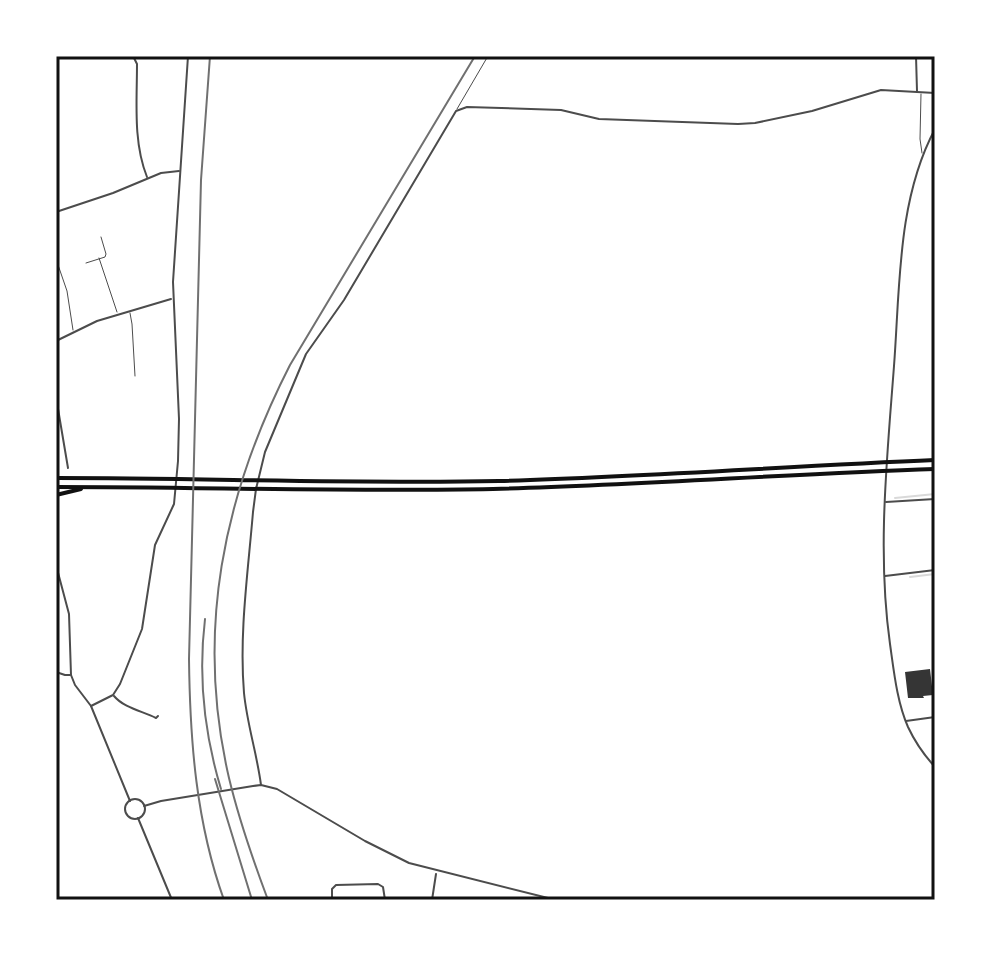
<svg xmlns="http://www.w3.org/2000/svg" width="991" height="956" viewBox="0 0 991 956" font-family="Poppins,sans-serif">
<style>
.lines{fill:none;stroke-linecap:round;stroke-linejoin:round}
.stream{stroke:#d9d9d9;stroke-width:2}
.building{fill:#353535}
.service{stroke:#4c4c4c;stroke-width:1}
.minor{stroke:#4c4c4c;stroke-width:2}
.trunk{stroke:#111;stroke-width:4}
.rail{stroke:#707070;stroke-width:2}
.neatline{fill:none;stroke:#111;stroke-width:3}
</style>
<rect width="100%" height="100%" fill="#fff"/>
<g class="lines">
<g class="stream">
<path d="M895,498l40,-4"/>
<path d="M910,577l25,-3"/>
</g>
</g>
<path class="building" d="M930,669l3,26 -10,1 1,2h-16l-3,-26z"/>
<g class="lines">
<g class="service">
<path d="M921,94l-1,45 2,14"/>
<path d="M457,109l31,-53"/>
<path d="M99,258l18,54"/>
<path d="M56,259l11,32 6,39"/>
<path d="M86,263l19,-6 1,-3 -5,-17"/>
<path d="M130,313l2,11 3,52"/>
</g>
<g class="minor">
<path d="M133,56l4,8c0,38 -4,78 10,113"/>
<path d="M916,56l1,35"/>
<path d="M935,129c-38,71 -35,159 -41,237 -7,93 -17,186 -4,278 4,28 7,58 18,83 7,15 16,28 27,40"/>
<path d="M56,212l57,-19 48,-20 18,-2"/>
<path d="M56,341l41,-20 74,-22"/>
<path d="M56,397l12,71"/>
<path d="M886,502l49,-3"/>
<path d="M56,565l13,49 2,61 4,10 16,21 39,95"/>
<path d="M885,576l50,-6"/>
<path d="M56,672l9,3h5"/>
<path d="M114,696c10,12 28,15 42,22l2,-2"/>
<path d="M91,706l22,-11 7,-11 22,-55 13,-84 19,-41 4,-43 1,-42 -6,-137 15,-226"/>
<path d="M906,721l29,-4"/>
<path d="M261,785c-4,-31 -14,-61 -17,-92 -5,-59 4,-121 9,-181l3,-23 9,-37 41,-98 38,-54 112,-189 11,-4 94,3 38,9 139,5 17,-1 57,-12 69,-21 54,3"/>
<circle cx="135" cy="809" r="10"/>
<path d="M144,806l17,-5 92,-15 8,-1 16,4 88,52 44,22 147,37"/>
<path d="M138,818l34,82"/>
<path d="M332,900v-11l4,-4 42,-1 5,3 2,13"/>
<path d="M432,900l4,-26"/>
</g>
<g class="trunk">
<path d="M56,478c148,0 295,6 443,3 145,-4 291,-15 436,-21"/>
<path d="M56,487c146,0 291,5 437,2 147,-4 294,-15 442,-20"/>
<path d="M56,495l25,-6"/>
</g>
<g class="rail">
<path d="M210,56l-9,124 -12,479c1,82 7,163 35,241"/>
<path d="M205,619c-7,58 -1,114 16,170"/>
<path d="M215,779l37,121"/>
<path d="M268,900c-15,-40 -29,-80 -39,-122 -34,-146 -6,-282 61,-413l185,-309"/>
</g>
</g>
<rect width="991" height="956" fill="none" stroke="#ffffff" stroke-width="116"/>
<rect x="58" y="58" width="875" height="840" class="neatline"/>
</svg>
